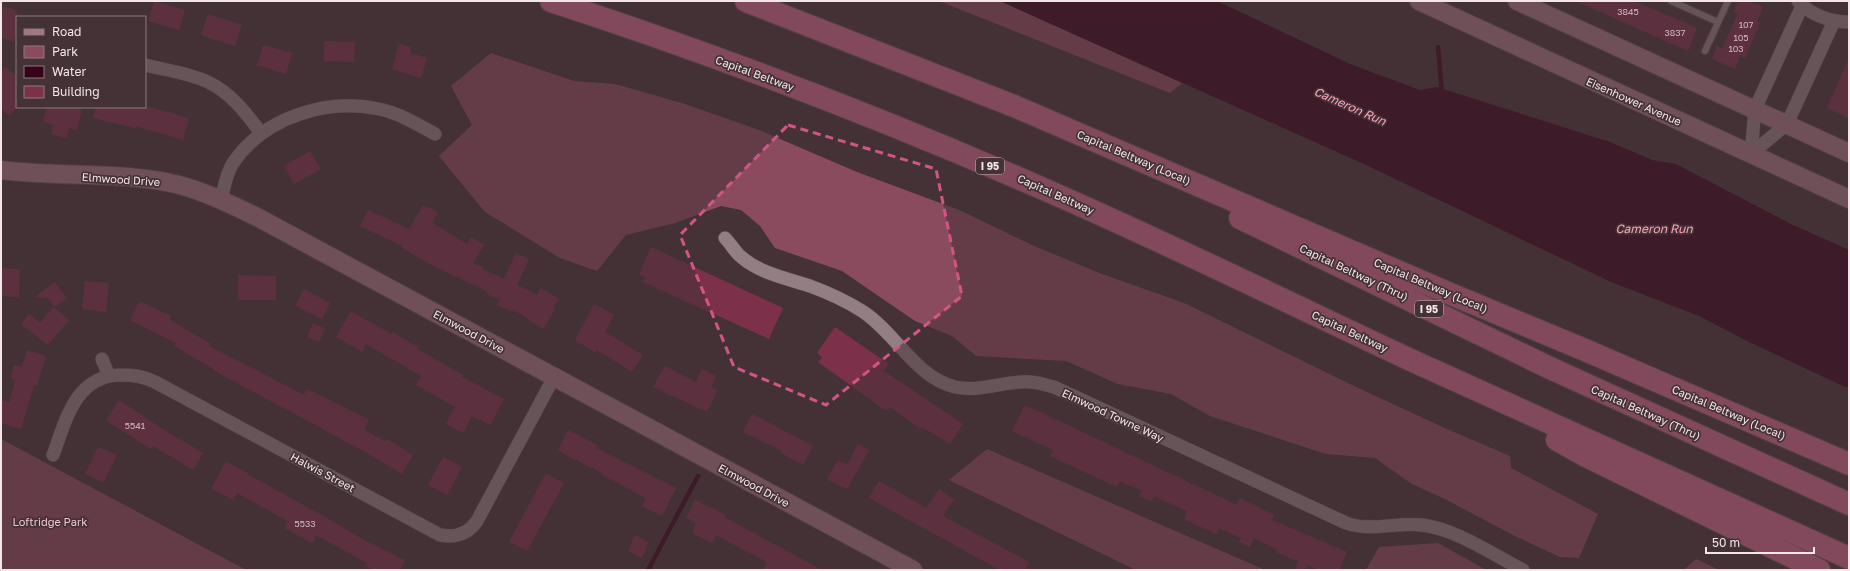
<svg xmlns="http://www.w3.org/2000/svg" width="1850" height="571" viewBox="0 0 1850 571" font-family="'Golos Text',sans-serif">
<style>
.green{fill:#8b4b5e}
.water{fill:#370117}
.lines{fill:none;stroke-linecap:round;stroke-linejoin:round}
.stream{stroke:#370117;stroke-width:4.5}
.building{fill:#7c304a}
.lane-casing{stroke:#5e4e53;stroke-width:8}
.street-casing{stroke:#5e4e53;stroke-width:14}
.secondary-casing{stroke:#5e4e53;stroke-width:20}
.highway-casing{stroke:#5e4e53;stroke-width:24}
.lane{stroke:#937e83;stroke-width:6}
.street{stroke:#937e83;stroke-width:13}
.secondary{stroke:#a47784;stroke-width:18}
.highway{stroke:#cd6787;stroke-width:22}
.marked{fill:none;stroke:#d05686;stroke-width:3;stroke-dasharray:8 5;stroke-linejoin:round}
.labels{text-anchor:middle;dominant-baseline:central;stroke-width:3.5;stroke-linejoin:round;paint-order:stroke}
.number-label{font-size:9px;fill:#d4b8c1}
.shield{fill:#443236;stroke:#beb0b3;stroke-width:1}
.shield-label{font-size:10px;font-weight:bold;fill:#f2e6e9}
.street-label{font-size:11px;fill:#f2e6e9;stroke:#443236}
.park-label{font-size:11px;fill:#f2c4cf;stroke:#443236}
.water-label{font-size:12px;font-style:italic;fill:#fda3bc;stroke:#443236}
</style>
<rect width="100%" height="100%" fill="#443236"/>
<g class="green">
<path d="M939,1h61l182,82 -12,10z"/>
<path d="M491,53l83,28 41,3 70,20 74,26 98,42 102,38 75,36 68,28 82,29 168,82 88,41 70,30 1,12 87,46 -19,44 -19,-1 -47,-22 -66,-35 -35,-16 -37,-26 -49,-4 -116,-38 -39,-22 -53,-10 -52,-23 -90,-5 -24,-20 -37,-15 -73,-50 -67,-23 -15,-22 -19,-16 -20,-4 -46,17 -49,12 -29,36 -37,-13 -75,-46 -46,-56 33,-31 -21,-39z"/>
<path d="M1,439l245,131h-245z"/>
<path d="M987,449l278,121h-129l-187,-90z"/>
<path d="M1438,543l48,27h-120l13,-23z"/>
<path d="M1696,559l23,11h-35z"/>
</g>
<path class="water" d="M1000,1h217l133,63 70,26 17,-3 173,55 42,18 24,4 115,60 58,26v137h-4l-98,-46 -48,-25 -88,-34 -245,-117z"/>
<g class="lines">
<g class="stream">
<path d="M1438,47l4,46"/>
<path d="M648,570l50,-94"/>
</g>
</g>
<g class="building">
<path d="M154,1l31,9 -6,20 -30,-9z"/>
<path d="M1576,1h58l63,27 -9,23z"/>
<path d="M1738,1h10l15,6 -6,14 3,2 -15,35 -5,-2 -5,13 -23,-10 5,-13 5,3 16,-36 -4,-2z"/>
<path d="M4,6l13,5v21l-4,10 -12,-5v-23z"/>
<path d="M208,14l34,11 -7,21 -34,-11z"/>
<path d="M324,41l31,1 -1,20 -30,-1z"/>
<path d="M399,44l12,3 -1,6 17,5 -6,20 -29,-9z"/>
<path d="M263,45l29,8 -6,21 -29,-9z"/>
<path d="M1849,58v60l-22,-10z"/>
<path d="M6,67l11,10v30l-8,9 -8,-8v-36z"/>
<path d="M47,107h27l8,2 -5,21 -8,-2 -2,10 -16,-4 2,-9 -10,-3z"/>
<path d="M96,107h53l40,11 -6,22 -47,-14 -1,2 -42,-10z"/>
<path d="M310,151l11,18 -27,15 -10,-18z"/>
<path d="M423,205l15,7 -6,11 35,21 4,-7 13,8 -11,18 10,4 -1,2 22,10 12,-26 13,6 -12,26 20,10 4,-7 18,11 -6,9 2,1 -12,20 -30,-20 -1,3 -15,-7 3,-5 -13,-6 1,-2 -58,-28 -28,-16 1,-2 -43,-20 8,-16 41,19z"/>
<path d="M651,247l132,61 -14,31 -126,-57 2,-5 -6,-3z"/>
<path d="M1,268l19,1 -1,28 -18,-1z"/>
<path d="M238,275l38,1v24h-38z"/>
<path d="M85,281l24,2 -3,29 -24,-3z"/>
<path d="M55,282l12,16 -13,9 -6,-9 -13,-1z"/>
<path d="M304,289l26,14 -8,16 -27,-13z"/>
<path d="M139,301l32,15 -1,4 41,24 -2,2 95,49 3,-6 62,31 -5,10 21,11 2,-2 26,16 -11,19 -33,-20 -156,-84 1,-1 -40,-23 2,-3 -46,-23z"/>
<path d="M594,304l20,11 -9,17 38,23 -11,17 -36,-23 -1,3 -20,-12z"/>
<path d="M53,307l16,13 -21,25 -27,-21 8,-10 11,9z"/>
<path d="M351,311l40,23 1,-2 26,15 -1,2 46,26 -1,2 42,22 -14,26 -18,-9 -9,17 -17,-9 9,-17 -39,-22 5,-9 -55,-32 -4,8 -26,-15z"/>
<path d="M313,323l12,6 -6,13 -12,-5z"/>
<path d="M835,327l54,37 -5,7 79,53 -13,20 -28,-17 -1,2 -31,-22 -4,4 -68,-49 4,-5 -5,-4z"/>
<path d="M27,350l19,6 -9,30 -3,-1 -13,44 -20,-6v-23l8,2 6,-22 -4,-2 3,-13 8,2z"/>
<path d="M665,366l31,16 6,-13 14,7 -5,11 6,4 -10,21 -54,-25z"/>
<path d="M119,400l45,30 39,23 -10,17 -40,-24 -2,3 -45,-29z"/>
<path d="M1025,405l212,100 3,-7 34,17 -2,5 75,32 -8,18h-20l-11,-5 -3,5h-10l3,-9 -22,-9 1,-2 -23,-12 -4,9 -11,-5 2,-4 -22,-10 -3,6 -32,-15 3,-8 -33,-15 -3,6 -12,-6 3,-5 -22,-10 -3,6 -67,-31 3,-6 -41,-19z"/>
<path d="M752,414l61,32 -10,19 -22,-12 1,-2 -39,-19z"/>
<path d="M568,430l29,15 -1,3 80,40 -14,28 -20,-10 4,-8 -45,-24 1,-1 -44,-22z"/>
<path d="M858,444l11,6 -22,39 -20,-10 11,-19 9,5z"/>
<path d="M98,447l19,8 -14,28 -18,-9z"/>
<path d="M443,457l19,10 -15,28 -19,-10z"/>
<path d="M226,461l22,12 -1,1 78,43 41,24 39,19 -5,10h-25l-9,-4 1,-3 -51,-28 -4,8 -28,-15 4,-7 -51,-28 -4,7 -22,-11z"/>
<path d="M546,473l18,10 -37,68 -18,-9z"/>
<path d="M879,481l47,27 13,-19 15,11 -11,16 86,46 -4,8h-25l-131,-72z"/>
<path d="M695,500l31,15 -2,2 98,53h-59l4,-8 -51,-27 -4,8 -20,-10 4,-10 -10,-5z"/>
<path d="M635,535l14,7 -7,16 -14,-7z"/>
</g>
<g class="lines">
<defs>
<g id="lane">
<path d="M1671,1l47,21"/>
<path d="M1705,51l23,-50"/>
</g>
<g id="street">
<path d="M1798,1c13,14 32,21 51,21"/>
<path d="M145,65c20,5 44,8 63,17 23,11 38,31 53,51"/>
<path d="M1751,154l36,-30 47,-103"/>
<path d="M1751,154l4,-45 47,-103"/>
<path d="M221,200c3,-11 5,-27 12,-37 31,-46 94,-65 146,-54 20,4 38,15 56,25"/>
<path d="M725,238c5,5 9,12 14,17 19,18 47,23 71,31 19,7 36,15 52,25 34,22 53,66 93,76 23,5 44,-4 66,-5 12,-1 22,2 33,5l292,136c25,9 50,-1 76,2 34,4 70,29 101,45"/>
<path d="M102,359l7,17"/>
<path d="M53,455c13,-35 22,-78 66,-80 14,0 24,1 36,7l285,153c16,3 28,-1 37,-14l77,-144"/>
</g>
<g id="secondary">
<path d="M1419,1l430,198"/>
<path d="M1517,1l332,152"/>
<path d="M1,170c55,7 111,2 165,12 32,6 62,21 91,35l656,353"/>
</g>
<g id="highway">
<path d="M551,1c169,55 335,119 497,190 124,54 245,114 367,171 145,66 289,130 434,196"/>
<path d="M746,1l268,105 439,189 132,55 264,114"/>
<path d="M1240,218l310,150 299,136"/>
<path d="M1557,440l27,15 235,115"/>
</g>
</defs>
<use href="#lane" class="lane-casing"/>
<use href="#street" class="street-casing"/>
<use href="#secondary" class="secondary-casing"/>
<use href="#highway" class="highway-casing"/>
<use href="#lane" class="lane"/>
<use href="#street" class="street"/>
<use href="#secondary" class="secondary"/>
<use href="#highway" class="highway"/>
</g>
<path d="M0 0H1850V571H0ZM788,125l148,44 26,127 -136,109 -92,-38 -54,-132z" fill="#443236" fill-opacity=".55" fill-rule="evenodd"/>
<path class="marked" d="M788,125l148,44 26,127 -136,109 -92,-38 -54,-132z"/>
<g class="labels">
<g class="number-label">
<text x="1628" y="11">3845</text>
<text x="1746" y="24">107</text>
<text x="1675" y="32">3837</text>
<text x="1741" y="37">105</text>
<text x="1736" y="48">103</text>
<text x="135" y="425">5541</text>
<text x="305" y="523">5533</text>
</g>
<g class="shield">
<rect x="976" y="158" width="28" height="16" rx="3"/>
<rect x="1415" y="301" width="28" height="16" rx="3"/>
</g>
<g class="shield-label">
<text x="990" y="166">I 95</text>
<text x="1429" y="309">I 95</text>
</g>
<g class="street-label">
<text transform="translate(755 73) rotate(20)">Capital Beltway</text>
<text transform="translate(1634 101) rotate(24)">Eisenhower Avenue</text>
<text transform="translate(1134 157) rotate(23)">Capital Beltway (Local)</text>
<text transform="translate(121 179) rotate(4)">Elmwood Drive</text>
<text transform="translate(1056 194) rotate(24)">Capital Beltway</text>
<text transform="translate(1354 272) rotate(25)">Capital Beltway (Thru)</text>
<text transform="translate(1431 285) rotate(23)">Capital Beltway (Local)</text>
<text transform="translate(469 331) rotate(28)">Elmwood Drive</text>
<text transform="translate(1350 331) rotate(25)">Capital Beltway</text>
<text transform="translate(1646 412) rotate(24)">Capital Beltway (Thru)</text>
<text transform="translate(1729 412) rotate(23)">Capital Beltway (Local)</text>
<text transform="translate(1113 415) rotate(25)">Elmwood Towne Way</text>
<text transform="translate(323 472) rotate(28)">Halwis Street</text>
<text transform="translate(754 485) rotate(28)">Elmwood Drive</text>
</g>
<g class="park-label">
<text x="50" y="521">Loftridge Park</text>
</g>
<g class="water-label">
<text transform="translate(1350 106) rotate(24)">Cameron Run</text>
<text x="1654" y="228">Cameron Run</text>
</g>
</g>
<rect width="1850" height="571" fill="none" stroke="#f2e6e9" stroke-width="4"/>
<rect x="16" y="16" width="130" height="92" fill="#443236" stroke="#8a7a7e"/>
<rect x="24" y="29" width="20" height="6" fill="#a47784" stroke="#8a7a7e"/>
<text x="52" y="36" font-size="12" fill="#f2e6e9">Road</text>
<rect x="24" y="46" width="20" height="12" fill="#8b4b5e" stroke="#8a7a7e"/>
<text x="52" y="56" font-size="12" fill="#f2e6e9">Park</text>
<rect x="24" y="66" width="20" height="12" fill="#370117" stroke="#8a7a7e"/>
<text x="52" y="76" font-size="12" fill="#f2e6e9">Water</text>
<rect x="24" y="86" width="20" height="12" fill="#7c304a" stroke="#8a7a7e"/>
<text x="52" y="96" font-size="12" fill="#f2e6e9">Building</text>
<path d="M1706 547v6h108v-6" fill="none" stroke="#f2e6e9" stroke-width="2"/>
<text x="1712" y="547" font-size="12" fill="#f2e6e9" stroke="#443236" stroke-width="3" paint-order="stroke">50 m</text>
</svg>
